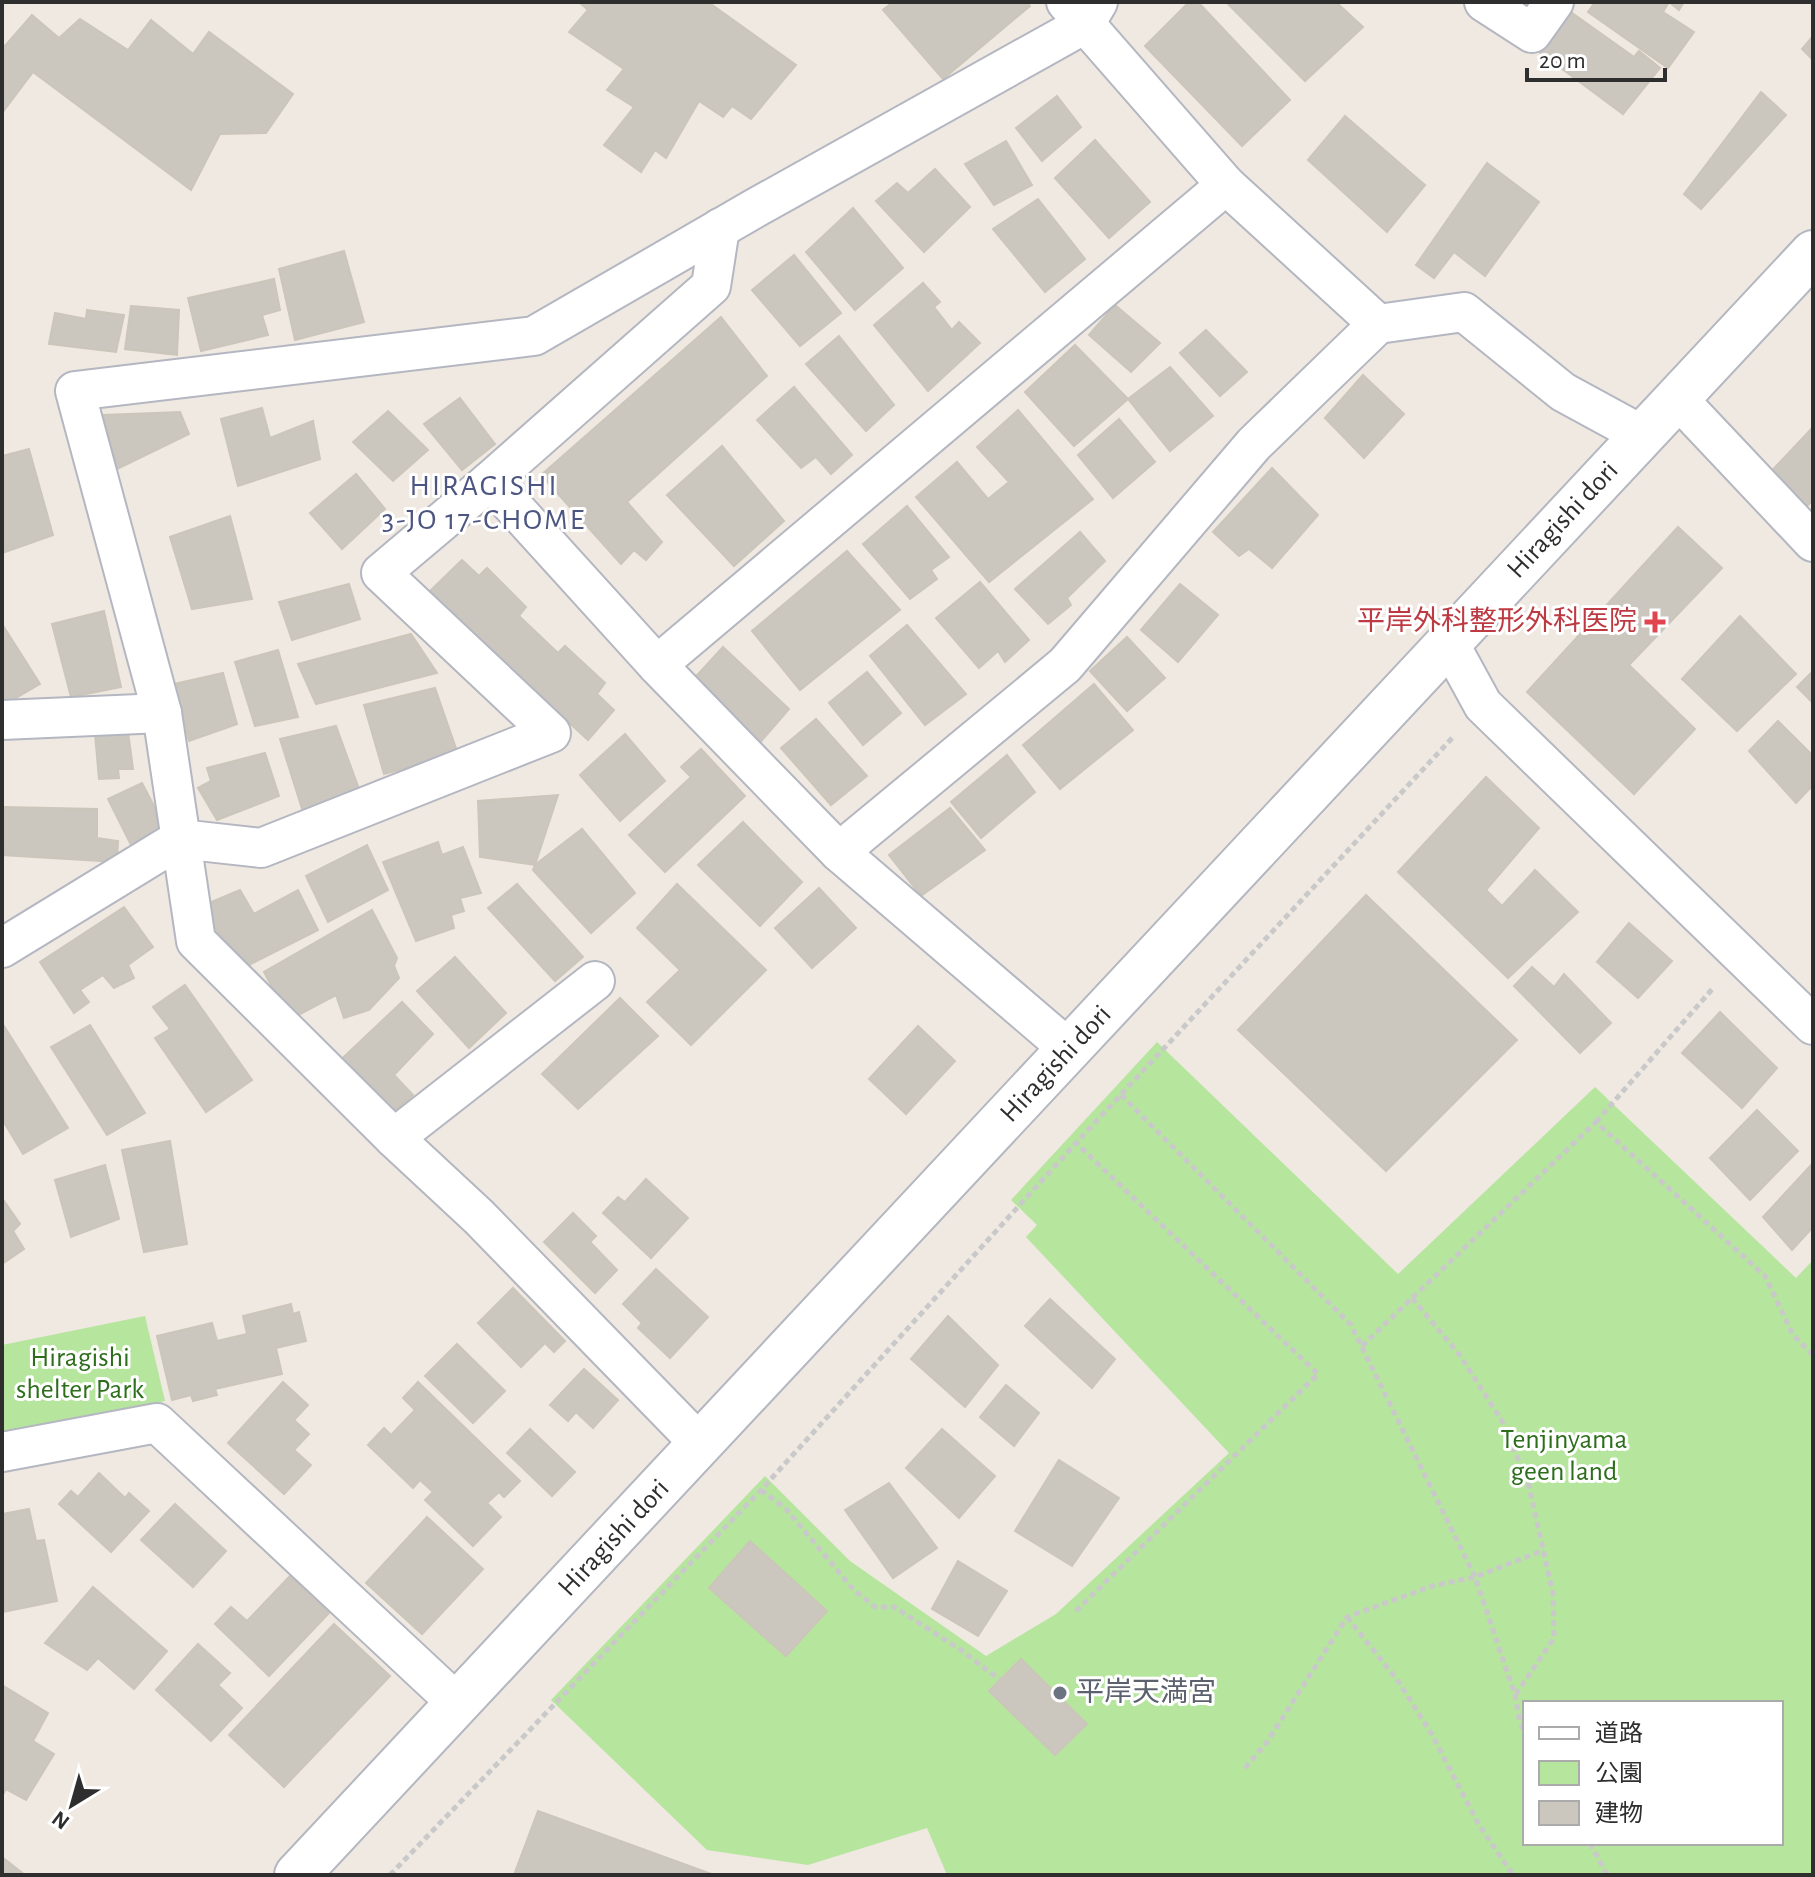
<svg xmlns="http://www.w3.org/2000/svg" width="1815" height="1877" viewBox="0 0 1815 1877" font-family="'Alegreya Sans','Noto Sans JP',sans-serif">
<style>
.green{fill:#b6e59e;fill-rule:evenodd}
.building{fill:#cbc7bf;stroke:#cbc5ba;stroke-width:2}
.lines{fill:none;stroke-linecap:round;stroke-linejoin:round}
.minor-casing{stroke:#b4b7c1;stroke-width:42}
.tertiary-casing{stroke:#b4b7c1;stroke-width:48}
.path{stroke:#c9c9c9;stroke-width:5;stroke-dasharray:6 4;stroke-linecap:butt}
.minor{stroke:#fff;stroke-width:38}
.tertiary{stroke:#fff;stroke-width:44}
.health-dot{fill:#e0444e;stroke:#fff;stroke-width:3}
.worship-dot{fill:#6b7280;stroke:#fff;stroke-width:3}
.labels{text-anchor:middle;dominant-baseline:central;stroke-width:6;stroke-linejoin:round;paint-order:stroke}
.street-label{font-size:28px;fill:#2e2e2e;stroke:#fff}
.health-label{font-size:28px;fill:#be3a42;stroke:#fff;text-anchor:end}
.park-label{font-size:28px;fill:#2c6e1b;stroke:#fff}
.worship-label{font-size:28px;fill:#5b616d;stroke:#fff;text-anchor:start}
.neighbourhood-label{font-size:30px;letter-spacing:2px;fill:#4d5680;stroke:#fff}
</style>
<rect width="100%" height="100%" fill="#efe9e1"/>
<g class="green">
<path d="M1157,1042l241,232 197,-187 201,191 17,-18v615h-866l-20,-47 -119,37 -101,-15 -156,-150 214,-224 85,85 136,95 70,-42 173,-161 -203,-216 11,-12 -26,-25zM1525,1703h256v140h-256z"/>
<path d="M145,1316l20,85 -163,34v-90z"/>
</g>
<g class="building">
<path d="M579,2h129l88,63 -45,54 -19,-13 -9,11 -24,-16 -33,57 -11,-8 -14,22 -37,-27 30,-38 -27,-17 17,-21 -55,-37 19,-22z"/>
<path d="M893,2h134l3,4 -87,73 -60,-69z"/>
<path d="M1189,2h9l92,98 -48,46 -97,-100z"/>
<path d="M1226,2h110l27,25 -58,54z"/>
<path d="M1595,2h89l-5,8 -10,-8 -6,10 31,20 -26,36 -80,-56z"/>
<path d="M1568,10l66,47 5,-6 21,17 -37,46 -85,-63z"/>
<path d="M32,15l27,23 21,-19 48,31 23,-30 42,34 16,-22 84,62 -27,39 -46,1 -29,56 -158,-118 -31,41v-69l3,2z"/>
<path d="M1813,36v24l-11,-11z"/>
<path d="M1761,92l25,23 -85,94 -17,-15z"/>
<path d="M1057,96l24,31 -39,34 -26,-33z"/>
<path d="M1345,116l80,69 -38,47 -79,-72z"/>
<path d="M1095,140l55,62 -41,36 -54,-60z"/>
<path d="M1006,141l26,44 -38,20 -29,-41z"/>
<path d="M1487,163l52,39 -54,74 -31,-24 -20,26 -18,-13z"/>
<path d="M935,169l35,38 -46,45 -48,-51 21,-18 11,10z"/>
<path d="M1038,199l47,60 -40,33 -52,-63z"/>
<path d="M853,208l50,60 -48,42 -49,-58z"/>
<path d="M344,251l20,71 -69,18 -16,-71z"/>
<path d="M794,255l47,58 -41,33 -48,-56z"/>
<path d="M274,279l6,31 -18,5 6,20 -67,16 -13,-53z"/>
<path d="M923,283l17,19 -6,5 18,23 7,-8 21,21 -52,48 -54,-66z"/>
<path d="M1115,305l45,38 -29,29 -42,-37z"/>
<path d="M131,306l48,4 -2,45 -52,-6z"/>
<path d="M87,310l37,5 -8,37 -67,-8 6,-31 31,6z"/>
<path d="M721,317l46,59 -140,126 35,40 -16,18 -12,-10 -13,14 -80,-89z"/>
<path d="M1206,330l41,42 -27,24 -40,-43z"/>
<path d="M839,336l55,69 -28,26 -60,-67z"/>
<path d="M1075,345l53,54 -54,47 -49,-54z"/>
<path d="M1170,367l43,49 -43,35 -42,-52z"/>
<path d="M1363,375l41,39 -40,44 -39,-40z"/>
<path d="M794,387l58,68 -21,19 -15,-17 -15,11 -44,-48z"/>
<path d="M460,398l35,46 -33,26 -38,-46z"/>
<path d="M262,408l8,30 43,-17 7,38 -82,27 -17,-67z"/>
<path d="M1018,410l75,89 -104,83 -73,-85 41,-35 31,37 21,-17 -32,-35z"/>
<path d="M388,411l40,39 -35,31 -40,-39z"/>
<path d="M180,412l9,22 -72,35 -13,-54z"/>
<path d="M1119,419l36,43 -42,36 -35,-43z"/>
<path d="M1813,427v73l-14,14 -35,-35z"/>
<path d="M722,446l62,75 -50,45 -67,-71z"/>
<path d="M29,449l24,86 -51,18v-97z"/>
<path d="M1272,468l46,47 -46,53 -23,-19 -10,7 -26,-24z"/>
<path d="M356,474l29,35 -43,40 -32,-36z"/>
<path d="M907,506l42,51 -18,13 6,9 -27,20 -47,-55z"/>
<path d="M230,516l22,83 -60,10 -22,-72z"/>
<path d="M1678,527l44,41 -93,97 66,64 -61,65 -107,-102z"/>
<path d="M1080,532l25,29 -38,37 4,7 -23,19 -33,-35z"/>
<path d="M847,551l53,59 -100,80 -48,-59z"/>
<path d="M462,560l17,16 8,-8 39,39 -7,9 39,37 7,-7 40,37 -8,11 17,16 -26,30 -160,-147z"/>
<path d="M980,582l49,58 -24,22 -7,-11 -19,17 -43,-50z"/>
<path d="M349,584l11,35 -68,21 -13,-38z"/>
<path d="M1180,584l38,31 -40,47 -37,-32z"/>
<path d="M104,611l17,76 -50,10 -19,-73z"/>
<path d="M1740,616l56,58 -59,57 -55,-52z"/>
<path d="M2,624l38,60 -38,22z"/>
<path d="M907,625l59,69 -41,31 -55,-69z"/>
<path d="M411,634l26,39 -121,31 -18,-40z"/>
<path d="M1127,637l38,41 -38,33 -37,-40z"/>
<path d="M723,647l66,62 -32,37 -67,-63z"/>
<path d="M278,650l20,67 -43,9 -20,-64z"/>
<path d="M1813,671v32l-16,-16z"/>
<path d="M867,672l34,41 -38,32 -34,-42z"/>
<path d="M223,673l14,51 -48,17 -15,-57z"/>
<path d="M1094,684l39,46 -73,59 -37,-44z"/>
<path d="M435,688l23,66 -74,20 -20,-69z"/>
<path d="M816,719l51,57 -36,29 -50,-57z"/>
<path d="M1778,721l35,35v29l-17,18 -47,-52z"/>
<path d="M336,726l27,74 -59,15 -24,-76z"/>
<path d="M128,732l5,37h-15l1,9 -20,1 -4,-45z"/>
<path d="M625,734l40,47 -45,40 -40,-46z"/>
<path d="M701,749l44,47 -80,76 -36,-37 62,-58 -10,-10z"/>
<path d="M265,753l14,43 -62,24 -19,-32 13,-7 -4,-13z"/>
<path d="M1007,755l28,37 -54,46 -30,-36z"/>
<path d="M1486,777l53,51 -53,62 16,16 33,-36 43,42 -70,66 -110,-106z"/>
<path d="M142,783l23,44 -34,18 -23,-46z"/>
<path d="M558,795l-23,70 -55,-8 -2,-56z"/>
<path d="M2,807l95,2v29l21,3 -1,21 -115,-7z"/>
<path d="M950,808l35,42 -64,46 -32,-41z"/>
<path d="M743,822l59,60 -42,44 -62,-61z"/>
<path d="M582,829l53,64 -44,40 -58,-63 2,-5z"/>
<path d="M438,842l4,13 21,-8 18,46 -21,5 4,13 -13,4 3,13 -38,13 -33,-79z"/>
<path d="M367,845l21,45 -60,32 -22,-46z"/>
<path d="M517,884l66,73 -28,24 -67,-73z"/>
<path d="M677,884l89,86 -75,75 -44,-43 33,-32 -43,-42z"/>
<path d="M819,888l37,40 -44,40 -37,-40z"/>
<path d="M240,890l14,24 44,-24 20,40 -81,41 -33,-66z"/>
<path d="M1366,895l151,145 -131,131 -148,-141z"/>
<path d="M124,907l29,40 -25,18 6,13 -20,10 -11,-13 -23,15 9,12 -15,11 -34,-51z"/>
<path d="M372,910l25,48 -3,8 5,12 -30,32 -25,8 -8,-23 -47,25 -25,-48z"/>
<path d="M1629,923l43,38 -34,37 -41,-36z"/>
<path d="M455,957l51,56 -37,35 -52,-57z"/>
<path d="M1532,967l22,20 10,-13 47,49 -31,30 -66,-67z"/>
<path d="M185,985l67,95 -46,32 -51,-74 15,-9 -17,-22z"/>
<path d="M620,998l38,38 -80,73 -36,-35z"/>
<path d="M402,1002l31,32 -39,41 19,20 -30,26 -51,-53z"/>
<path d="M1720,1012l57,56 -35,40 -60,-55z"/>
<path d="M90,1025l55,88 -38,22 -56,-88z"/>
<path d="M4,1026l64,102 -45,26 -21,-35v-91z"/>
<path d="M918,1026l37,35 -49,53 -37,-35z"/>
<path d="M1757,1110l41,41 -48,49 -40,-42z"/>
<path d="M170,1141l17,103 -43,8 -22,-102z"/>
<path d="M1812,1164l1,63 -21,23 -29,-33z"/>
<path d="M105,1165l14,54 -48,18 -16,-57z"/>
<path d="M646,1179l42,39 -37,40 -48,-45 15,-16 7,5z"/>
<path d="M2,1198l18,26 -7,7 11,18 -22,15z"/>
<path d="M573,1213l23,23 -6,6 27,28 -22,23 -51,-51z"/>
<path d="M656,1269l52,48 -38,41 -32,-30 4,-5 -19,-19z"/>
<path d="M513,1288l52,53 -11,11 -9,-9 -24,24 -43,-44z"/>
<path d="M1050,1299l65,60 -23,29 -67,-62z"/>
<path d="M291,1304l2,10 6,-2 7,29 -30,7 6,26 -67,15 2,6 -24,6 -2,-6 -19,5 -15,-64 55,-13 5,18 30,-7 -4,-18z"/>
<path d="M948,1316l50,49 -33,42 -54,-48z"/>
<path d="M457,1344l48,47 -32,32 -48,-47z"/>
<path d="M584,1369l34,31 -25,28 -17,-16 -8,9 -18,-16z"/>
<path d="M283,1382l25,23 -14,15 15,14 -15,16 17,15 -27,29 -56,-51z"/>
<path d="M418,1382l102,99 -16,16 -5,-5 -12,11 14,14 -28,29 -48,-46 8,-8 -13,-12 -7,8 -45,-43 16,-17 7,7 24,-25 -12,-12z"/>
<path d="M1006,1385l33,28 -25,33 -34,-29z"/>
<path d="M530,1429l45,43 -23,24 -45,-43z"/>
<path d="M942,1429l53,47 -36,42 -53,-50z"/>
<path d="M1059,1460l60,38 -47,68 -57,-35z"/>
<path d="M99,1473l26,25 4,-5 20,18 -38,41 -52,-48 12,-13 7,6z"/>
<path d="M889,1483l48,65 -44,30 -48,-68z"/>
<path d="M175,1504l51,47 -33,36 -52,-47z"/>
<path d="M29,1509l7,32 8,-1 13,61 -54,11 -1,-98z"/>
<path d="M427,1517l56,52 -61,65 -56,-51z"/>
<path d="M750,1541l77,70 -41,45 -77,-68z"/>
<path d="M958,1561l49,30 -29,45 -46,-27z"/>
<path d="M290,1576l39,37 -60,63 -54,-52 16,-17 16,14z"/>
<path d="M93,1587l74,64 -33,38 -36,-31 -11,12 -42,-27z"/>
<path d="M334,1624l56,52 -106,111 -55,-52z"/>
<path d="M198,1644l32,29 -12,12 24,23 -31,33 -55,-51z"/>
<path d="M1021,1659l66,65 -32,31 -66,-64z"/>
<path d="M2,1685l46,28 -15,28 21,13 -28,46 -20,-11 -4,7z"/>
<path d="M538,1811l176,64h-200z"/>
<path d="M2,1857l23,18h-23z"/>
</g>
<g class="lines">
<defs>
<g id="minor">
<path d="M1066,2l160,183 152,139 86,-12 99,80 79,43"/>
<path d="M1484,2l48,31 22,-31"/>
<path d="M720,228l-9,58 -221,195 167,184 182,187 231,198"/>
<path d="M1677,398l136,144"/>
<path d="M1448,641l35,64 330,320"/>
<path d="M657,665l569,-480"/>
<path d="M2,720l160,-7"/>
<path d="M839,852l226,-187 189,-221 124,-120"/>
<path d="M2,948l178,-109 81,9 290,-115 -170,-160 109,-92"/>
<path d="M394,1138l201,-157"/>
<path d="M701,1445l-222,-228 -85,-79 -198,-197 -34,-228 -87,-322 459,-55 223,-129 328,-183 13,-22"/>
<path d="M2,1452l155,-29 301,281"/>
</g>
<path id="tertiary" d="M297,1875l1516,-1622"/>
</defs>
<use href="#minor" class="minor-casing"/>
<use href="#tertiary" class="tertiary-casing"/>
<g class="path">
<path d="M1121,1095l230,230 124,252 40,118 5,28 5,9"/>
<path d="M1596,1122l118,-135"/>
<path d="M1412,1298l47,56 43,67 26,61 25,112 1,44 -38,56"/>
<path d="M1362,1346l234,-224 169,154 28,59 20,20"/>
<path d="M761,1490l25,19 67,80 22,18h19l67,43 39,30"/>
<path d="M1076,1611l242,-237 -242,-231"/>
<path d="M1347,1617l51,64 33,52 48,92 34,50"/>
<path d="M1245,1768l22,-26 80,-125 85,-31 43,-9 69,-27"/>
<path d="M1590,1843l17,32"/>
<path d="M390,1875l371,-385 315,-347 378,-407"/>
</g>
<use href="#minor" class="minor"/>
<use href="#tertiary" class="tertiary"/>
</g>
<path class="health-dot" d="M1651 610h8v8h8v8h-8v8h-8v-8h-8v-8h8z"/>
<circle class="worship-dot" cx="1060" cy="1693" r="8"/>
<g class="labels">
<g class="street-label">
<text transform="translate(1563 520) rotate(-47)">Hiragishi dori</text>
<text transform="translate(1056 1064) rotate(-47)">Hiragishi dori</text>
<text transform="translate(614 1538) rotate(-47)">Hiragishi dori</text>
</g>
<g class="health-label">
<text x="1637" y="622">平岸外科整形外科医院</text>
</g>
<g class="park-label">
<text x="80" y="1358">Hiragishi<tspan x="80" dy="32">shelter Park</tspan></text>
<text x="1564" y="1440">Tenjinyama<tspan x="1564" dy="32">geen land</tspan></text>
</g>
<g class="worship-label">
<text x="1076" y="1693">平岸天満宮</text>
</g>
<g class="neighbourhood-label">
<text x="484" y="486">HIRAGISHI<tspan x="484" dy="34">3-JO 17-CHOME</tspan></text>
</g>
</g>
<rect width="1815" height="1877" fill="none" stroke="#2e2e2e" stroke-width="8"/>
<rect x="1523" y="1701" width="260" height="144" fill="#ffffff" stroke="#ababab" stroke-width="2"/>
<rect x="1539" y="1727" width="40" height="12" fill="#ffffff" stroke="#ababab" stroke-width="2"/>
<text x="1595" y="1741" font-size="24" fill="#2e2e2e">道路</text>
<rect x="1539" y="1761" width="40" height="24" fill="#b6e59e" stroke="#ababab" stroke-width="2"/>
<text x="1595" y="1781" font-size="24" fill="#2e2e2e">公園</text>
<rect x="1539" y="1801" width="40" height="24" fill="#cbc7bf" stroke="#ababab" stroke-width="2"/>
<text x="1595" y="1821" font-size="24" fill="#2e2e2e">建物</text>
<g transform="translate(72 1805) rotate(217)" stroke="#ffffff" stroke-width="6" paint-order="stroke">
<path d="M0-6L14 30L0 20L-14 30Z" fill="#2e2e2e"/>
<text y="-12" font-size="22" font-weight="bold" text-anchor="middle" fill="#2e2e2e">N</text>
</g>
<path d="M1527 68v12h138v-12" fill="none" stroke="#2e2e2e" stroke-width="4"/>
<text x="1539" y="68" font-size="24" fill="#2e2e2e" stroke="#ffffff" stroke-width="6" paint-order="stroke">20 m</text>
</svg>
